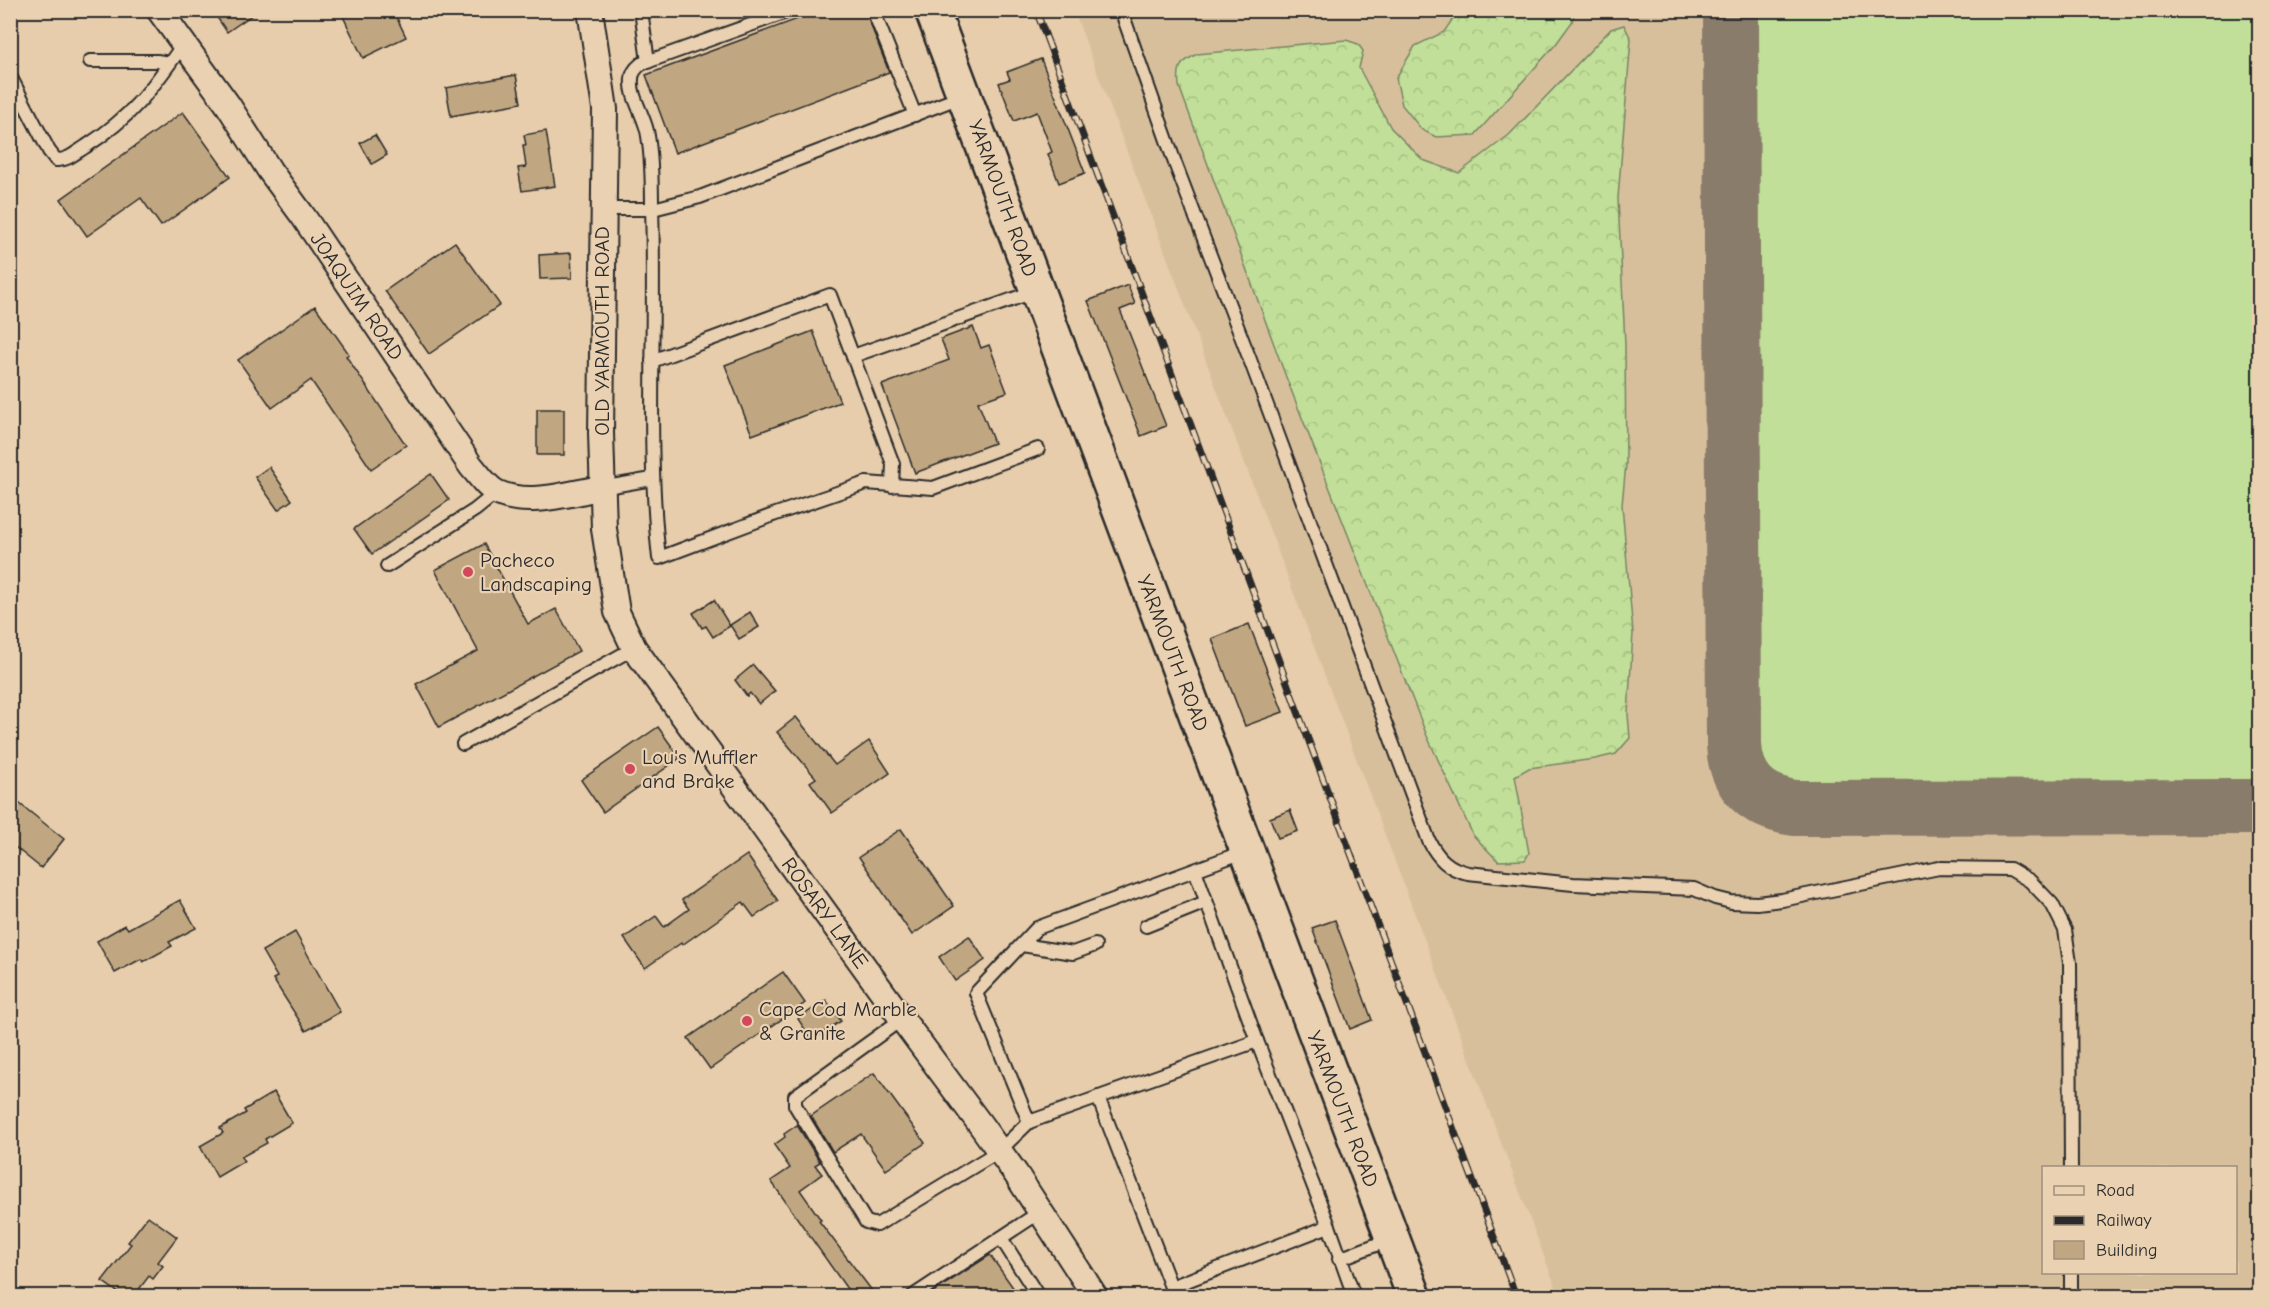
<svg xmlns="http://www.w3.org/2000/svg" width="2270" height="1307" viewBox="0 0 2270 1307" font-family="'Comic Neue',sans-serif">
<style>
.built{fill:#d8bf9c;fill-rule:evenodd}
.grass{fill:#c1df98;stroke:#768562;stroke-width:1.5}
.forest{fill:url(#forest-crowns);stroke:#768562;stroke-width:1.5}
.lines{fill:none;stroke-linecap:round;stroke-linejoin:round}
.taxiway{stroke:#897c6b;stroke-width:56}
.building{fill:#c1a781;stroke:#2b2b2b;stroke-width:1.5}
.service-casing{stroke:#2b2b2b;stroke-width:16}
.minor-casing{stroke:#2b2b2b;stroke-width:28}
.secondary-casing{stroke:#2b2b2b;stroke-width:38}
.service{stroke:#ead1b2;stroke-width:12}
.minor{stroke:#ead1b2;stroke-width:24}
.secondary{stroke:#ead1b2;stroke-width:33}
.rail-casing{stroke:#2b2b2b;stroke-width:7}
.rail{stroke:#ead1b2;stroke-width:4.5;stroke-dasharray:14;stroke-linecap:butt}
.poi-dot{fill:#d1495b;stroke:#ead1b2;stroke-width:2}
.labels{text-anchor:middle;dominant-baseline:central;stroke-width:4.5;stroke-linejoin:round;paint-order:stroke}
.street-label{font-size:21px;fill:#2b2b2b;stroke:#ead1b2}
.poi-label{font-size:21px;fill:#2b2b2b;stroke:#ead1b2;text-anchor:start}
</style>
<defs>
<pattern id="forest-crowns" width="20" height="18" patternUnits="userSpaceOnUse" patternTransform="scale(1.5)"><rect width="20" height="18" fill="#c1df98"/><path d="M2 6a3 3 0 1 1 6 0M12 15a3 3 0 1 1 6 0" fill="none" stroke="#a6c083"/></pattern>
</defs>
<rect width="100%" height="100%" fill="#e7cdab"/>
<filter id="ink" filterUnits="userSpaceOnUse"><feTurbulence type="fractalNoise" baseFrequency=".0167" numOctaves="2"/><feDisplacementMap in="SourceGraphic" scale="12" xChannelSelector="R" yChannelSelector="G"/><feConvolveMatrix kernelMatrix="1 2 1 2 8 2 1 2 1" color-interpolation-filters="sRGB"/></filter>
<g filter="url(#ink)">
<path class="built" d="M1074,11h1185v1285h-700zM2044,1168h192v104h-192z"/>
<path class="grass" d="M1751,11h508l1,772c-14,6 -31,4 -46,5l-419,3c-39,-10 -40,-29 -44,-65 1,-239 -1,-477 0,-715z"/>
<g class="forest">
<path d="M1458,11h117l-3,11 -16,22 -81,91 -39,2 -14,-7 -20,-25 -6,-27 19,-32 29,-14z"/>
<path d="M1624,25l7,14 -13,159 7,146 1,120 -4,41 11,128 -5,81 2,24 -14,16 -21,5 -66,9 -14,8 14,77 -4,7 -27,1 -25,-26 -46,-99 -141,-359 -107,-291c-2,-20 1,-23 18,-32l149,-14 12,4 5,7 -4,17 32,60 32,32 36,13 50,-38 102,-106z"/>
</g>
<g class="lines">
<path class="taxiway" d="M1731,10l3,735c2,38 24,58 61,63l465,-1"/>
</g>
<g class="building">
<path d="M212,10h47l-32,22z"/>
<path d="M340,10h53l13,27 -43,21z"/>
<path d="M822,10h43l24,62 -214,81 -29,-78z"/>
<path d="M1041,59l44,114 -26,10 -11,-29 4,-2 -15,-40 -23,9 -15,-38 11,-4 -3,-7z"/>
<path d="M516,75l5,28 -70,13 -5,-28z"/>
<path d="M183,112l47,65 -69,49 -20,-28 -54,38 -26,-37z"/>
<path d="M546,131l9,55 -33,5 -4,-23 8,-1 -3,-22h3l-2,-10z"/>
<path d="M375,135l12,20 -15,9 -12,-21z"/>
<path d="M455,242l45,63 -71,49 -44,-63z"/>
<path d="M571,253l1,25 -32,1 -1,-24z"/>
<path d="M1128,285l7,19 -15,6 46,116 -25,10 -53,-135z"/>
<path d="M315,306l34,48 -3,2 60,89 -35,24 -60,-89 -39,28 -34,-48z"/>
<path d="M973,327l8,21 8,-3 18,47 -29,10 16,41 -79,30 -33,-88 67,-25 -8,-21z"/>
<path d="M813,331l27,71 -88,33 -27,-70z"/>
<rect x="537" y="409" width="27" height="46"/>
<path d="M269,467l23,33 -14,10 -23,-33z"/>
<path d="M431,474l18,26 -77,54 -18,-25z"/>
<path d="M484,544l44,80 28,-15 23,42 -140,76 -23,-43 62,-33 -43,-81z"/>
<path d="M714,600l16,26 -17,11 -7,-11 -4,2 -9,-15z"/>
<path d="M750,612l9,15 -20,12 -9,-14z"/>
<path d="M1249,624l34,88 -38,14 -33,-87z"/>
<path d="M753,665l22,26 -16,13 -9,-11 -3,3 -12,-16z"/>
<path d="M796,717l39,48 34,-24 21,32 -58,40 -22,-31 6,-4 -39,-46z"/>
<path d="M658,727l22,31 -77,54 -22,-32z"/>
<path d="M10,796l54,43 -23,29 -31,-25z"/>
<path d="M1290,810l8,21 -20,7 -8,-20z"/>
<path d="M901,829l53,77 -42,29 -53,-78z"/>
<path d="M747,855l31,46 -24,16 -11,-15 -61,43 -1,-2 -36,25 -21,-30 32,-22 8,11 25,-18 -7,-9z"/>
<path d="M180,900l16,28 -27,14 3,4 -29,16 -2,-3 -26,14 -18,-32 28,-16 3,4z"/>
<path d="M1335,920l37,100 -22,9 -38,-101z"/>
<path d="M295,932l45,80 -34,19 -33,-52 4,-2 -15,-26z"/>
<path d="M969,936l16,24 -30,21 -16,-24z"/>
<path d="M783,972l22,31 -95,66 -22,-31z"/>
<path d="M826,1000l15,21 -29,19 -14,-21z"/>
<path d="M874,1073l51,70 -39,27 -25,-36 -28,18 -22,-36z"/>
<path d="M274,1092l18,31 -27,16 2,4 -26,14 3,4 -27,16 -17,-31 23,-13 -3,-5 26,-15 -2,-3z"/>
<path d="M797,1125l23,37 -5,3 7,9 -22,16 21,30 -2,1 57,75h-24l-81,-115 19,-13 -16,-23 11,-8 -1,-3z"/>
<path d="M148,1216l29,21 -19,25 5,4 -10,13 -4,-3 -15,20h-11l-21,-15 29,-37 -3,-2z"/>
<path d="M990,1255l29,41h-92z"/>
</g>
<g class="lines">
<defs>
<g id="service">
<path d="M641,10l7,52"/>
<path d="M792,10l-151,54c-5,4 -9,9 -9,15 -2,19 14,38 16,57 4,23 4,48 4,72 4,117 -6,234 7,350l114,-43 93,-32 67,5 105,-39"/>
<path d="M873,10l42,105"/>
<path d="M1121,10l54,153 77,202 177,476c9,17 19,28 39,32l105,11 121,5 21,9 16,4 26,1 25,-3 157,-32 71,1 20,12 22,23 13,26 5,33 1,205"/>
<path d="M90,61h67l12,2"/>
<path d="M10,76l39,75 7,9c11,1 19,-7 29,-13 48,-31 67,-58 99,-104"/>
<path d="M602,209h51l47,-12 263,-101"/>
<path d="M853,356l183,-65"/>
<path d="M652,361l178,-66 63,169 -1,22"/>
<path d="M601,488l51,-9"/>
<path d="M387,566l88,-56 21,-17"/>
<path d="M463,744l171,-96"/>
<path d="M1195,870l62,171 -228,81 -53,-129 61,-65 209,-77"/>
<path d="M1146,926l60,-24"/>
<path d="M1022,945l51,8 22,-8"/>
<path d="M902,1019l-107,77v9l71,117 11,3 122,-74 30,-29"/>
<path d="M1098,1097l73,190 158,-61 -72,-185"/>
<path d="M1329,1226l25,70"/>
<path d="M1001,1238l37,58"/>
<path d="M1339,1259l52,-20"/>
<path d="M2071,1272v24"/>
<path d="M913,1296l127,-84"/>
</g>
<g id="minor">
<path d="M159,10l69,95 42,66 33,45 168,250c7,8 17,23 27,27 31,14 72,0 103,-5"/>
<path d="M590,10l15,99 -4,324 3,96 13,83 17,36 268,371 78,105 36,50 79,122"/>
</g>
<path id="secondary" d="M932,10l482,1286"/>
</defs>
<use href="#service" class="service-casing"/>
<use href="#minor" class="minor-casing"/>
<use href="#secondary" class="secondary-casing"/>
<use href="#service" class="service"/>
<use href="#minor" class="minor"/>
<use href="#secondary" class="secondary"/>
<defs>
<path id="rail" d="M1036,10l480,1286"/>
</defs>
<use href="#rail" class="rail-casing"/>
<use href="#rail" class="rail"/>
</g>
</g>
<g class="poi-dot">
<circle cx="468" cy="572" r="6"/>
<circle cx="630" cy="769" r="6"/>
<circle cx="747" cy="1021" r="6"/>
</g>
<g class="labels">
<g class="street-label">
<text transform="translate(1003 198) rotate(70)">YARMOUTH ROAD</text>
<text transform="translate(357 296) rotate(56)">JOAQUIM ROAD</text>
<text transform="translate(602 331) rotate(-90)">OLD YARMOUTH ROAD</text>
<text transform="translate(1173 653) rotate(69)">YARMOUTH ROAD</text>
<text transform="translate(825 913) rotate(54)">ROSARY LANE</text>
<text transform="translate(1343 1109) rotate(69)">YARMOUTH ROAD</text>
</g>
<g class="poi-label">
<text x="480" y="560">Pacheco<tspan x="480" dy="24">Landscaping</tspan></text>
<text x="642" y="757">Lou's Muffler<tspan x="642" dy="24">and Brake</tspan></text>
<text x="759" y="1009">Cape Cod Marble<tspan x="759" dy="24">&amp; Granite</tspan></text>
</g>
</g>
<rect width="2270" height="1307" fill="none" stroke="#ead1b2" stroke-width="36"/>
<rect x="18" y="18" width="2234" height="1271" fill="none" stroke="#2b2b2b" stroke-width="2" filter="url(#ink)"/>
<rect x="2042" y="1166" width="195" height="108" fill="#ead1b2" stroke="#9e8f7c" stroke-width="1.5"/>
<rect x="2054" y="1186" width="30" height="9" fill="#ead1b2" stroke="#9e8f7c" stroke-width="1.5"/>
<text x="2096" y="1196" font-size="18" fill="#2b2b2b">Road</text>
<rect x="2054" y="1216" width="30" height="9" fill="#2b2b2b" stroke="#9e8f7c" stroke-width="1.5"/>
<text x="2096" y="1226" font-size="18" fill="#2b2b2b">Railway</text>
<rect x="2054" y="1241" width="30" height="18" fill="#c1a781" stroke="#9e8f7c" stroke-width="1.5"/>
<text x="2096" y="1256" font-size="18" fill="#2b2b2b">Building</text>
</svg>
